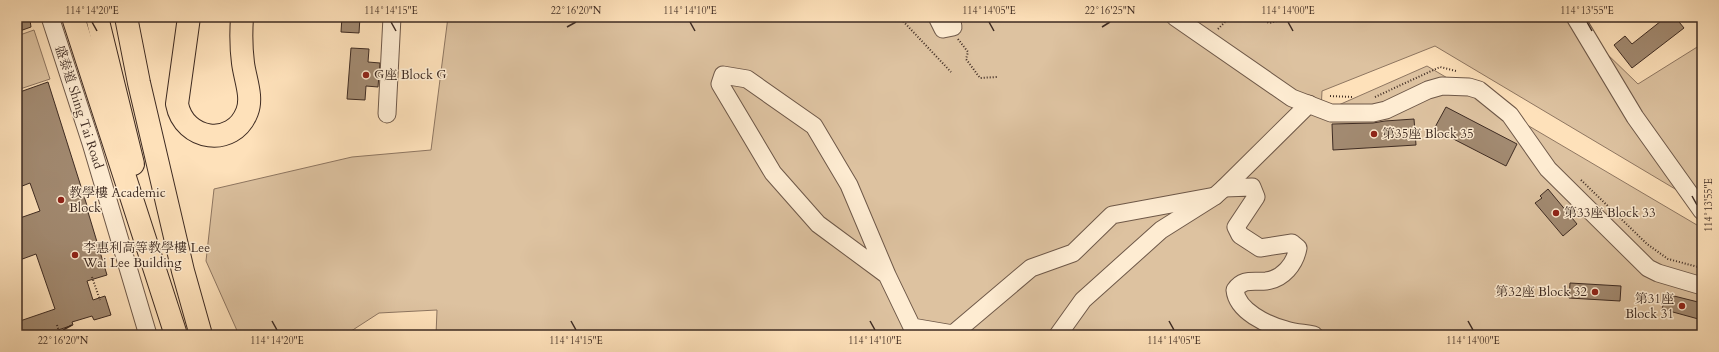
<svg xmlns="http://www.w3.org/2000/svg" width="1719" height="352" viewBox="0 0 1719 352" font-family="Cardo,'Noto Serif TC',serif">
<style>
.green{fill:#ddc2a0;stroke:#8e7661}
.building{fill:#a28a71;stroke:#3e2b22}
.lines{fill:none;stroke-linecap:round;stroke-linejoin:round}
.minor-casing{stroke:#6e5848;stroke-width:19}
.highway-casing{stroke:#3e2b22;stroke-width:24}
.path{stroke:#3e2b22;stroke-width:2;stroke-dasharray:1 2;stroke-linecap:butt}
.minor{stroke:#feecd2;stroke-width:17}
.highway{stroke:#fee1ba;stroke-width:22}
.ticks{fill:none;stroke:#3e2b22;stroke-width:1.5}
.poi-dot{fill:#8f2418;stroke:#feecd2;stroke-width:1.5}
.labels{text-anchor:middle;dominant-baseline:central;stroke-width:3;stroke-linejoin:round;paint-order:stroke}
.poi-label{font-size:13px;fill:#3e2b22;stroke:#feecd2;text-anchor:start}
.street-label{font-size:13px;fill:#3e2b22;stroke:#feecd2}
.neatline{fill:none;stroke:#3e2b22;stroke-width:1.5}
.ticks-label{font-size:10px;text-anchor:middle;fill:#3e2b22}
</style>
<rect width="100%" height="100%" fill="#fee1ba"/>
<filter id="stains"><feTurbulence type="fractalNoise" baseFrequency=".005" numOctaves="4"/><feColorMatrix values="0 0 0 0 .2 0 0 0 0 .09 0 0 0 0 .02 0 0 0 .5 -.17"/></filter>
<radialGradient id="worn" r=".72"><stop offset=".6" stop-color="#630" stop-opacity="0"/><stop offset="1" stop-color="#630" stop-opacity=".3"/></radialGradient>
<g class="green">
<path d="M448,17h1121l69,67 64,-40v161l-267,-159 -113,45 -1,20h4l102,-45 275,162v107h-1266l1,-25 -58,3 -34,22h-106l-33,-74 8,-72 138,-32 79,-7z"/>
<path d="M34,30l16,49 -33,11v-54z"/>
</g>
<g class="building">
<path d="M17,17h8l5,3 1,7 -14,5z"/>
<path d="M342,17h18l-1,16 -18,-1z"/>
<path d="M1657,17h18l9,11 -52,40 -18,-23 11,-9 7,8 29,-23z"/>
<path d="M351,48l18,1 -1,13 12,1 -2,24 -12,-1 -1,14 -18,-1z"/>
<path d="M48,82l41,130h-1l19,63 -20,6 6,19 12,-4 6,19 -17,5 -2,-4 -20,6 1,3 -30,10h-26v-13l38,-13 -19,-55 -19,7v-42l23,-8 -10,-28 -13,5v-95z"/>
<path d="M1446,107l71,37 -11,22 -72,-37z"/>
<path d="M1414,119l2,26 -83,5 -1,-26 41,-1 12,-2z"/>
<path d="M1548,189l29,35 -14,12 -28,-33 7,-5 -2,-2z"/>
<path d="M1570,283l51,3 -1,15 -51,-3z"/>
<path d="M1666,294l36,9v17l-40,-11z"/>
</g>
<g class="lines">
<defs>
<g id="minor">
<path d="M50,17l41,126 57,192"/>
<path d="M937,17l6,12 10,-2 -2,-10"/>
<path d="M1175,17l117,81 39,15h42l13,-3 42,-20 14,-4 27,1 10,3 31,25 38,54 100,99 10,5 44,13"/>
<path d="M1575,17l60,100 67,94"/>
<path d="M387,114l5,-97"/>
<path d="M1224,188l28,-1 4,10 -20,30 4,8 20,13 32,-5 6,5c-3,16 -15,31 -32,33 -13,1 -23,-3 -31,9 2,21 32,35 51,40 9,3 18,3 28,5"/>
<path d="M887,275l-38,-90 -35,-59 -67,-47 -24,-4 -3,9 53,89 45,51 69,51 25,52 41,7 78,-66 42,-15 39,-38 103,-19"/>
<path d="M1058,335l25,-35 78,-70 54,-34 9,-8 85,-84"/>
</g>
<g id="highway">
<path d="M73,17l103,318"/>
<path d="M97,17l36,147"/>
<path d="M126,17l13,66 44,188 18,64"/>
<path d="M189,17l-12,87c7,37 56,44 70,8 6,-15 -2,-33 -4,-49 -2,-15 -2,-31 -1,-46"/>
</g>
</defs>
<use href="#minor" class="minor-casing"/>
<use href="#highway" class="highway-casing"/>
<g class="path">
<path d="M882,17l19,2"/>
<path d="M903,17l-2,2 50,53"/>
<path d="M1260,17l9,6 23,-6"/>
<path d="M1218,29l12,-12"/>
<path d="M958,39l10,13 -2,7 14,19 17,-1"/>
<path d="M1330,96l23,1"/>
<path d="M1375,97l65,-30 16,4"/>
<path d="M1581,180l66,64 21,15 34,9"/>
<path d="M92,277l8,23"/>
<path d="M57,325l3,10"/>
</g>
<use href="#minor" class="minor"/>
<use href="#highway" class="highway"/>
</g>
<path class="ticks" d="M92,22l5,9M391,22l5,9M690,22l5,9M989,22l5,9M1288,22l5,9M1587,22l5,9M567,27l9,-5M1102,27l8,-5M1692,196l5,9M272,321l5,9M571,321l5,9M870,321l5,9M1169,321l5,9M1468,321l5,9M63,330l9,-5"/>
<g class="poi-dot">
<circle cx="366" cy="75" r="4"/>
<circle cx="1374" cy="134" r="4"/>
<circle cx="61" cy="200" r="4"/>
<circle cx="1556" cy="213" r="4"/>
<circle cx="75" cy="255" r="4"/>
<circle cx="1595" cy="292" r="4"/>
<circle cx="1682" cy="306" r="4"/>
</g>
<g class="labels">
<g class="poi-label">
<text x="374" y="75">G座 Block G</text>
<text x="1382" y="134">第35座 Block 35</text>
<text x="69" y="193">教學樓 Academic<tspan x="69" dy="15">Block</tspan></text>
<text x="1564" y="213">第33座 Block 33</text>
<text x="83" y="248">李惠利高等教學樓 Lee<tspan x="83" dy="15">Wai Lee Building</tspan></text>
<text x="1587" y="292" text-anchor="end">第32座 Block 32</text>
<text x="1674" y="299" text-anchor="end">第31座<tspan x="1674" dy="15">Block 31</tspan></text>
</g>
<g class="street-label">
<text transform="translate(79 107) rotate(72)">盛泰道 Shing Tai Road</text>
</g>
</g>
<rect width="1719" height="352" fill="none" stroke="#fee1ba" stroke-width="44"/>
<rect x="22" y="22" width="1675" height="308" class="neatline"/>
<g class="ticks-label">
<text x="92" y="14">114°14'20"E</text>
<text x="391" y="14">114°14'15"E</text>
<text x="576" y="14">22°16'20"N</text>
<text x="690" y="14">114°14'10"E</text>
<text x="989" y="14">114°14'05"E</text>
<text x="1110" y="14">22°16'25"N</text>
<text x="1288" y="14">114°14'00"E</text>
<text x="1587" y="14">114°13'55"E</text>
<text transform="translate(1708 205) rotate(-90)" y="4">114°13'55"E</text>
<text x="63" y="344">22°16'20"N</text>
<text x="277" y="344">114°14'20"E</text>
<text x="576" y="344">114°14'15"E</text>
<text x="875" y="344">114°14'10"E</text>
<text x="1174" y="344">114°14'05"E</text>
<text x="1473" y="344">114°14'00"E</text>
</g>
<rect width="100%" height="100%" filter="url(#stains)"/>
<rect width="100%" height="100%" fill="url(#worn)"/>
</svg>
